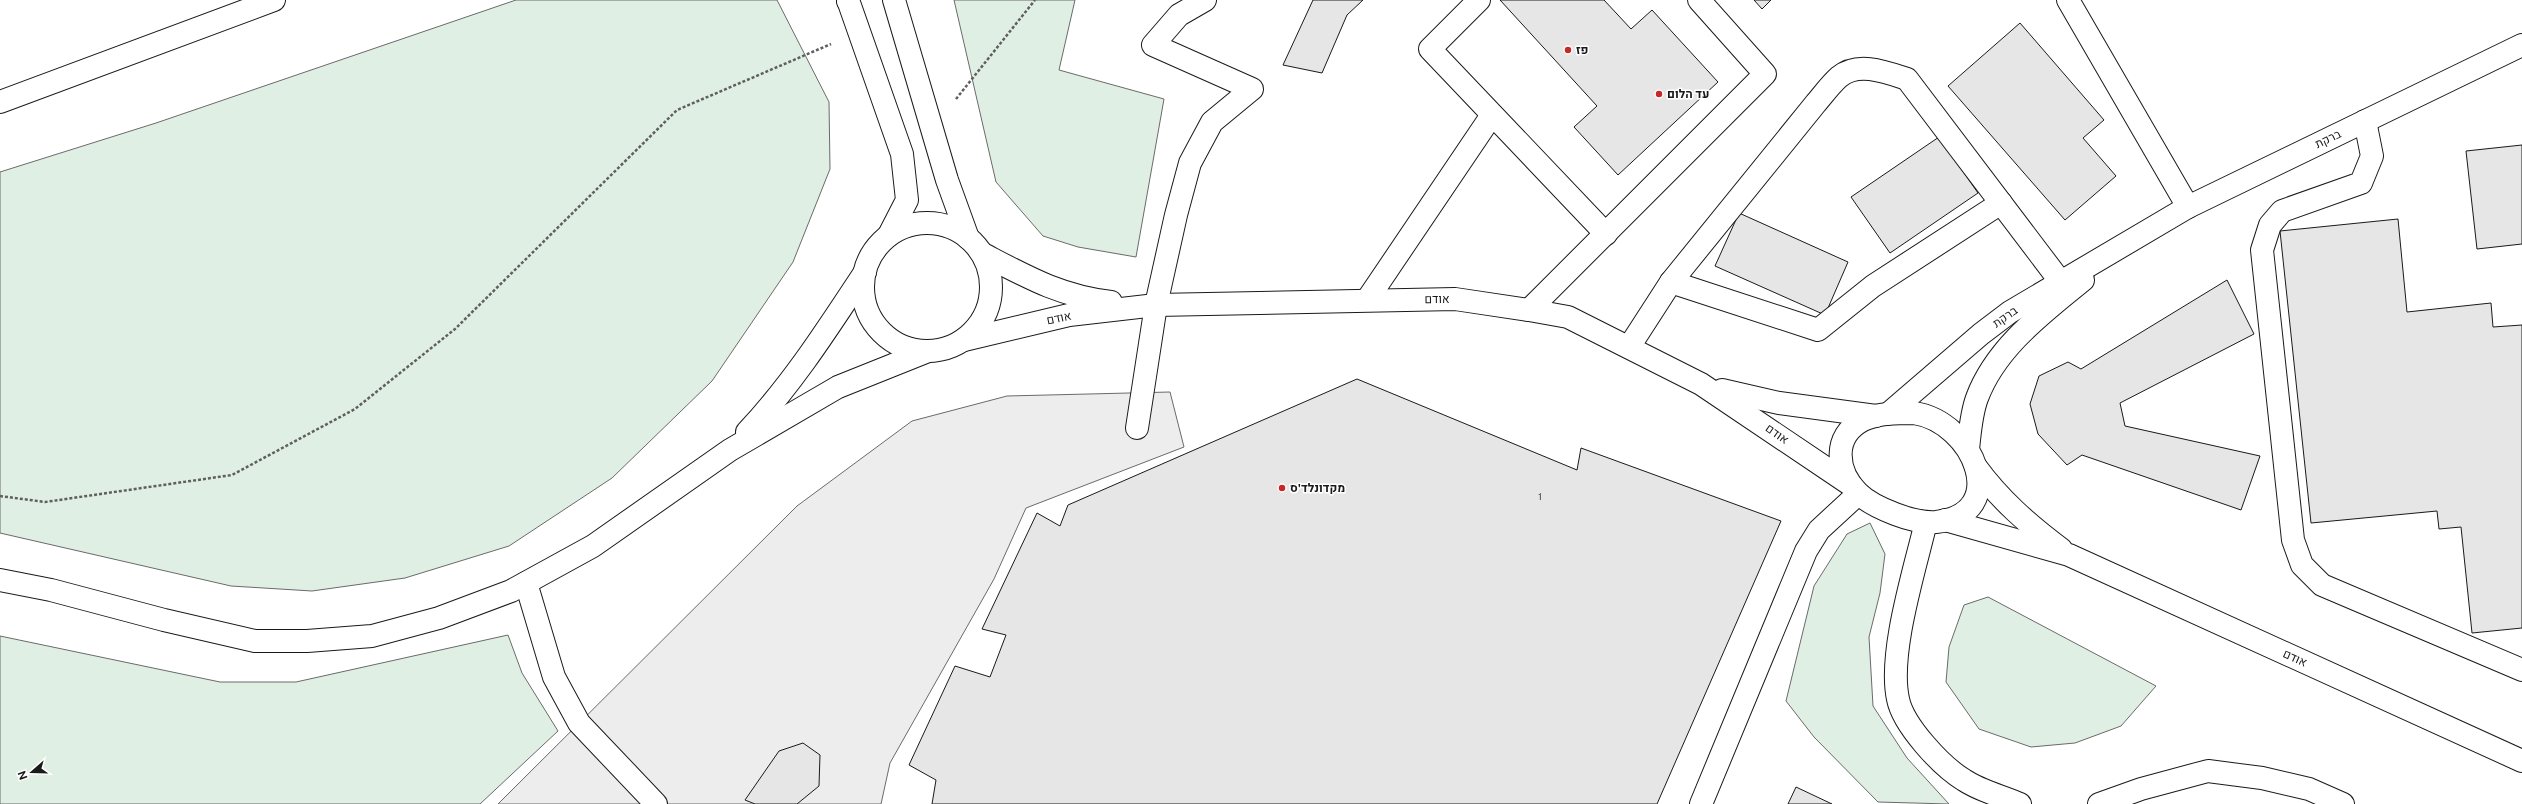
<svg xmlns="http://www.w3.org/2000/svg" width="2522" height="804" viewBox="0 0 2522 804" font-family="'Public Sans',Heebo,sans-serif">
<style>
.green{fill:#e0efe3;stroke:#6a6a6a}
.parking{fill:#ededed;stroke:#6a6a6a}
.building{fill:#e6e6e6;stroke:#1a1a1a}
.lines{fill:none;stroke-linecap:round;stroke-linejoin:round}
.minor-casing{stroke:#1a1a1a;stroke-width:24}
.highway-casing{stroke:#1a1a1a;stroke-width:24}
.path{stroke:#5f5f5f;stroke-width:2.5;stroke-dasharray:3 2;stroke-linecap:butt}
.minor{stroke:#fff;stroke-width:22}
.highway{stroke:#fff;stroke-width:22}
.poi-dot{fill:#c62828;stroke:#fff;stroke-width:1.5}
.labels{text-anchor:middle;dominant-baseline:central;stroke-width:3;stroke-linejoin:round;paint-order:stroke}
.number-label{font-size:10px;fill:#4d4d4d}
.poi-label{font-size:12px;font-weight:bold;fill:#1a1a1a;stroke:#fff;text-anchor:start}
.street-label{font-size:12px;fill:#1a1a1a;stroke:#fff}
</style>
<rect width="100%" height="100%" fill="#fff"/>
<g class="green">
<path d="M516,0h261l52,102 1,67 -37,93 -81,119 -100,97 -103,68 -104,32 -93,13 -81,-5 -231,-53v-361l156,-49z"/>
<path d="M954,0h121l-16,70 105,29 -28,158 -58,-10 -35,-11 -47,-54z"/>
<path d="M1870,523l15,31 -5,39 -11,44 4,69 34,52 42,46 -71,-2 -64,-65 -28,-36 28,-115 33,-52z"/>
<path d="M1988,597l168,89 -35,40 -46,17 -44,4 -52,-18 -33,-47 3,-35 15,-42z"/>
<path d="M508,635l14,38 36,58 -78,73h-480v-168l220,46h76z"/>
</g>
<path class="parking" d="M1170,392l14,55 -158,61 -32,71 -104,184 -9,41h-383l299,-298 115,-85 95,-25z"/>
<g class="building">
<path d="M1313,0h50l-16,15 -25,58 -39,-8z"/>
<path d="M1500,0h104l27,29 21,-19 66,72 -100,93 -44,-48 23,-21z"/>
<path d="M1754,0h17l-9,9z"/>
<path d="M2020,23l84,97 -21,18 33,38 -51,44 -117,-134z"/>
<path d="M1939,137l39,56 -88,60 -39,-56z"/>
<path d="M2522,145v99l-45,5 -11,-98z"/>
<path d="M1739,213l109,49 -23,53 -110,-49z"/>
<path d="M2398,219l9,93 84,-9 2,24 29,-2v303l-50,5 -11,-106 -22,2 -2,-18 -126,12 -31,-292z"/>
<path d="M2227,280l27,54 -134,69 5,23 135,30 -19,54 -159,-55 -15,10 -29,-31 -8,-30 9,-28 29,-14 13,7z"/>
<path d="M1357,379l220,91 4,-22 200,73 -124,283h-725l4,-24 -27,-15 46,-99 35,11 16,-42 -24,-6 55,-116 23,13 8,-21z"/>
<path d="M803,743l17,12 -1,31 -22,18h-42l-10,-4 34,-49z"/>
<path d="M1796,787l36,17h-44z"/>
</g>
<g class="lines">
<defs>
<g id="minor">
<path d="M848,0l54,154 5,46 -18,35"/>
<path d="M894,0l53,180 21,58"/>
<path d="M1479,0l-49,49 176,185"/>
<path d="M2068,0l120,207"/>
<path d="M2365,121l7,35 -11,27 -79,28 -12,14 -8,25 31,290 9,25 20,20 200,85"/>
<circle cx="927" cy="287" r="64"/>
<path d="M983,254c44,23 77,42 128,48"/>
<path d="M1671,282l147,48 55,-44 128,-83"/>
<path d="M1367,300l125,-185"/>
<path d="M1529,310l236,-236 -66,-74"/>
<path d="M964,340l105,-25 87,-10 299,-6 74,11 39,7 133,67 150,101"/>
<path d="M1629,347l42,-65 145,-179c7,-8 14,-18 23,-26 19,-16 47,-5 68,2l153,202"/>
<path d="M1722,390l57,13 97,13"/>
<path d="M1914,413c60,9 98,101 22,109 -15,1 -28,-3 -41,-8 -13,-5 -27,-11 -37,-21 -22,-22 -26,-57 5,-73 16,-7 34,-7 51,-7z"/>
<path d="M1888,414l93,-80 29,-22 178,-105 334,-162"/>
<path d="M1137,428l19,-123 20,-90 14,-52 22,-41 40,-33 -99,-44 26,-30 26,-15"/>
<path d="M747,432c46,-49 81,-104 118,-160"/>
<path d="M1968,449c2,-17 3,-35 9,-51 19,-51 66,-85 106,-118"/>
<path d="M1976,467c24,33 53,58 85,82"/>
<path d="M1945,520l124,35 453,206"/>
<path d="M1926,522c-11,47 -38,131 -28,177 5,26 43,67 66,81 16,11 38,16 56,24"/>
<path d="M0,580l51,10 113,30 91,21h52l65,-5 67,-18 72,-27 82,-45 137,-96 108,-63 90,-36"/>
<path d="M526,583l28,94 25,46 77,81"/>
<path d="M1701,804l105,-253 13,-21 39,-36"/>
<path d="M2099,804l42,-15 67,-18 54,7 47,11 34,15"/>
</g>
<g id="highway">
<path d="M848,0v1"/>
<path d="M0,102l274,-102"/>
</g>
</defs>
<use href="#minor" class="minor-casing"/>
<use href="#highway" class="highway-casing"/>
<g class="path">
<path d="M956,99l79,-99"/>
<path d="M0,496l45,6 187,-27 123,-66 100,-80 222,-219 154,-66"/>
</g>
<use href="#minor" class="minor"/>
<use href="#highway" class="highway"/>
</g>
<g class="poi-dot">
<circle cx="1568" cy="50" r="4"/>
<circle cx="1659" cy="94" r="4"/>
<circle cx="1282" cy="488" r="4"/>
</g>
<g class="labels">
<g class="number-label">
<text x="1540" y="496">1</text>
</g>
<g class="poi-label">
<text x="1576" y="50">פז</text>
<text x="1667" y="94">עד הלום</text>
<text x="1290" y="488">מקדונלד'ס</text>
</g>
<g class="street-label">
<text transform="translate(2328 139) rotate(-26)">ברקת</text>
<text transform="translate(1437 299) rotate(-1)">אודם</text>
<text transform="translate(2005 317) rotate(-35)">ברקת</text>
<text transform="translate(1059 318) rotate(-12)">אודם</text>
<text transform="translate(1777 434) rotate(35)">אודם</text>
<text transform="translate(2295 658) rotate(24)">אודם</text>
</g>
</g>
<g transform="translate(32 772) rotate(250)" stroke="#ffffff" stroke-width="3" paint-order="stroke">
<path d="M0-3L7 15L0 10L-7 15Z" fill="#1a1a1a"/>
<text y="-6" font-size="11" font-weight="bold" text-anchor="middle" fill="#1a1a1a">N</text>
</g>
</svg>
